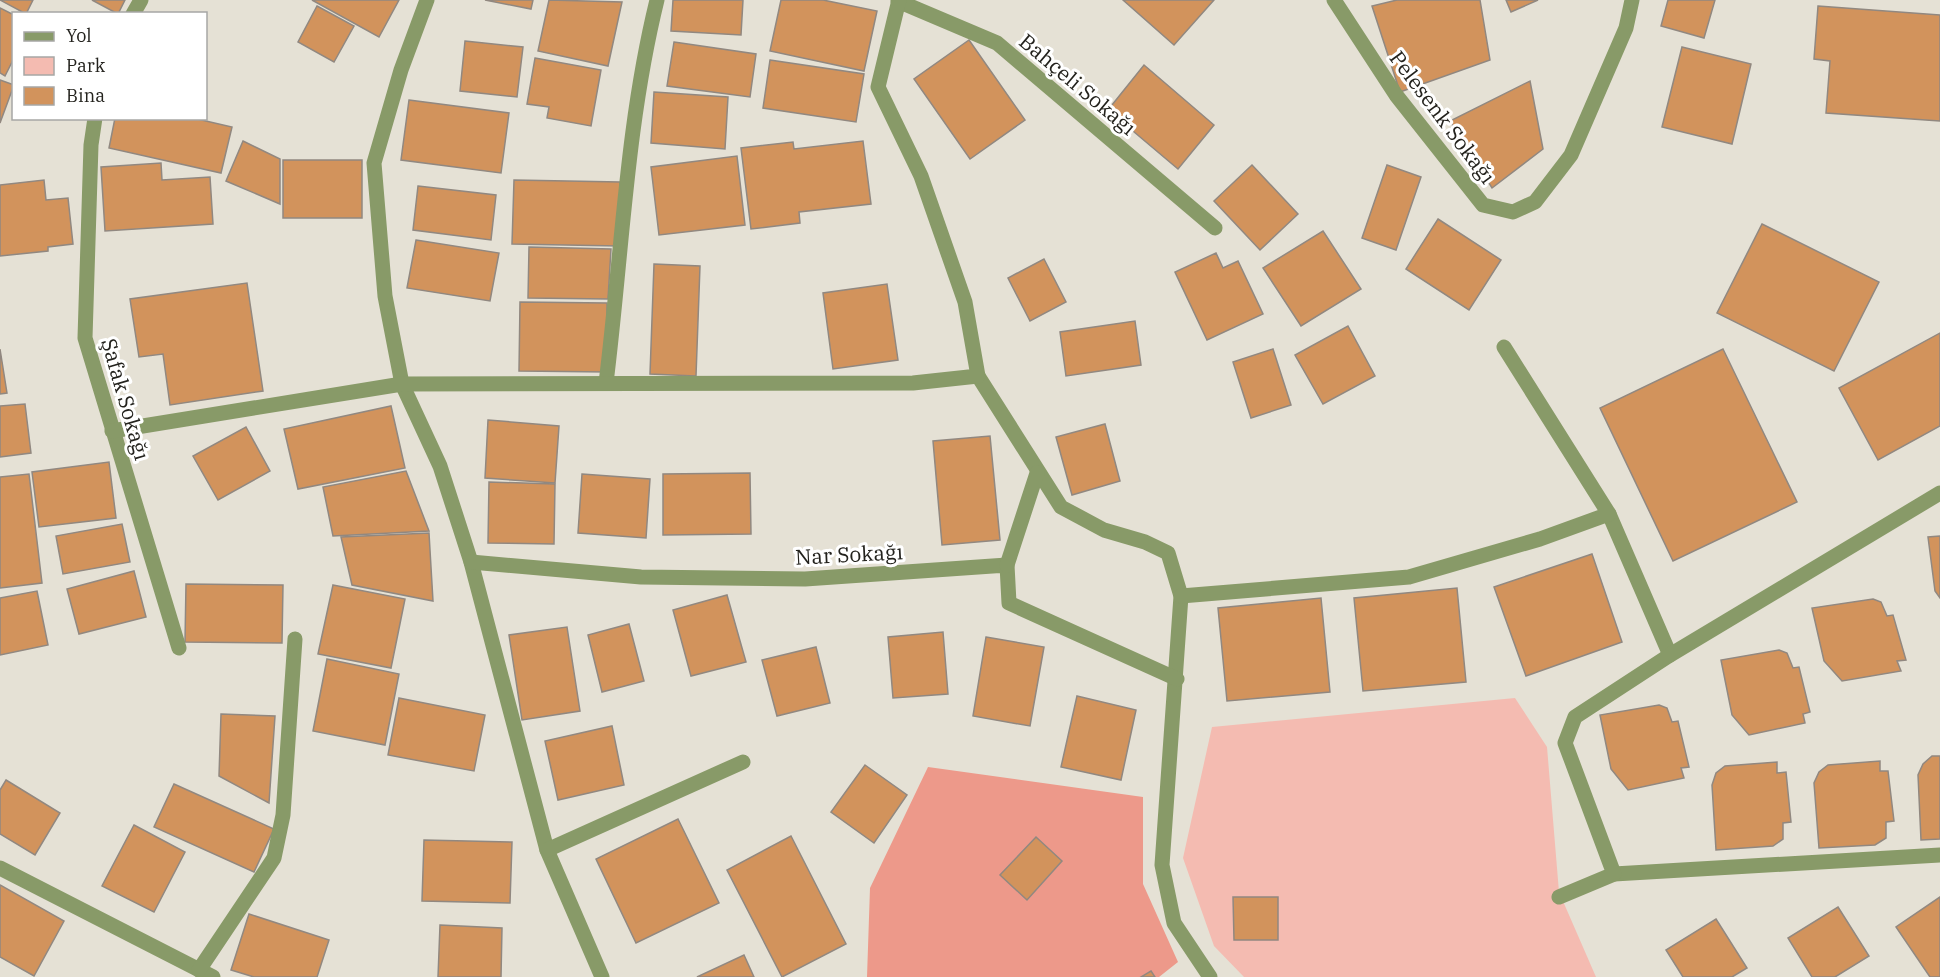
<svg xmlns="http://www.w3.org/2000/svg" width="1940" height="977" viewBox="0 0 1940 977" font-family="'IBM Plex Serif',serif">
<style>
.green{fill:#f4bbb1}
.forest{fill:#ed998a}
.building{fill:#d2935c;stroke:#918880;stroke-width:1.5}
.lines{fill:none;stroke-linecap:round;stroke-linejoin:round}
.minor{stroke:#889a68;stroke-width:15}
.labels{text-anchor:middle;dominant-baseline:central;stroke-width:6;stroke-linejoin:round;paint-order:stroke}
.street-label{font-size:21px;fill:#23221d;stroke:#fff}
</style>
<rect width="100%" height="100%" fill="#e5e1d5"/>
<path class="green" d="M1515,698l32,49 12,145 37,85h-352l-30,-31 -31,-88 29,-131z"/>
<path class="forest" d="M928,767l215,30v87l35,78 -19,15h-292l3,-89z"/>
<g class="building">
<path d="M0,0h33l-7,14z"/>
<path d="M92,0h33l-7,14z"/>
<path d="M312,0h87l-20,37z"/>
<path d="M485,0h48l-2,9z"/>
<path d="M549,0l73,2 -14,64 -70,-15z"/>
<path d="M673,0h70l-2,35 -70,-4z"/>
<path d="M781,0h42l54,11 -13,60 -94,-20z"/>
<path d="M1123,0h91l-40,45z"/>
<path d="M1397,0h83l10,60 -90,32 -28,-86z"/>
<path d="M1506,0h32l-27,12z"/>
<path d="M1668,0h47l-11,38 -43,-12z"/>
<path d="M317,6l37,20 -20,36 -36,-20z"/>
<path d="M1818,6l122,9v106l-114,-8 4,-52 -16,-2z"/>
<path d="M0,8l14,7v43l-9,18 -5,-3z"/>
<path d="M969,40l56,80 -55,39 -56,-80z"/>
<path d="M465,41l58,6 -6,50 -57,-6z"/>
<path d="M674,42l82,12 -6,43 -83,-11z"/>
<path d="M1682,47l69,17 -19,80 -70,-17z"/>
<path d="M535,58l66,12 -10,56 -44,-8 2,-11 -22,-3z"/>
<path d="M770,60l94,14 -8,48 -93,-14z"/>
<path d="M1144,65l70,60 -36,44 -70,-59z"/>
<path d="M0,80l14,5 -14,38z"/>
<path d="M1530,81l13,68 -51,39 -42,-67z"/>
<path d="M654,92l74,5 -3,52 -74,-6z"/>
<path d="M409,100l100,13 -8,60 -100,-13z"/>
<path d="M115,118h78l39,9 -11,46 -112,-25z"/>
<path d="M243,141l37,18v45l-54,-23z"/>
<path d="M863,141l8,63 -72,8 1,11 -49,6 -10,-81 52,-6 1,7z"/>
<path d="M737,156l8,69 -86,10 -8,-68z"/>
<rect x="283" y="160" width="79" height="58"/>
<path d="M161,163l1,17 48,-3 3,47 -108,7 -4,-64z"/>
<path d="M1252,165l46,49 -38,36 -46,-49z"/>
<path d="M1387,165l34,12 -25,73 -34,-12z"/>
<path d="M44,180l2,20 22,-2 5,46 -25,3v4l-48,5v-71z"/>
<path d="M514,180l106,2 -1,64 -107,-2z"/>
<path d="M418,186l78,9 -5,45 -78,-10z"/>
<path d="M1438,219l63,41 -32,50 -63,-41z"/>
<path d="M1762,224l117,58 -45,89 -117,-58z"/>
<path d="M1323,231l38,58 -60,37 -38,-58z"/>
<path d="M416,240l83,13 -9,48 -83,-13z"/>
<path d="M529,247l82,2 -3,50 -80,-1z"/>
<path d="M1216,253l7,15 15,-7 25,53 -56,26 -32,-68z"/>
<path d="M1044,259l22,43 -36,19 -22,-43z"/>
<path d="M654,264l46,2 -4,110 -46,-2z"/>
<path d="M247,283l16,108 -93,14 -7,-51 -24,3 -9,-58z"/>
<path d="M887,284l11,76 -65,9 -10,-76z"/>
<path d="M520,302l87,1v69l-88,-1z"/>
<path d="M1135,321l6,44 -75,11 -6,-44z"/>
<path d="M1348,326l27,50 -52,28 -28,-49z"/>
<path d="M1940,333v93l-62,34 -39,-72z"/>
<path d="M0,349l7,44 -7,1z"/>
<path d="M1273,349l18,56 -40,13 -18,-56z"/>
<path d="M1723,349l74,153 -124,59 -73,-153z"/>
<path d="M25,404l6,49 -31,4v-51z"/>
<path d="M391,406l14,62 -107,21 -14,-60z"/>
<path d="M488,420l71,6 -4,57 -70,-5z"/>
<path d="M1105,424l15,57 -48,14 -16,-58z"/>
<path d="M246,427l24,44 -52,29 -25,-44z"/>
<path d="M990,436l10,104 -58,5 -9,-104z"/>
<path d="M109,462l7,56 -77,9 -7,-55z"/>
<path d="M406,471l23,60 -96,5 -10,-49z"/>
<path d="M750,473l1,61 -88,1v-61z"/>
<path d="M29,474l13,109 -42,5v-111z"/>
<path d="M582,474l68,5 -4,59 -68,-5z"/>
<path d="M489,482l66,2 -1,60 -66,-1z"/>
<path d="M122,524l8,38 -67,12 -7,-38z"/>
<path d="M429,533l4,68 -81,-16 -11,-48z"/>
<path d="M1940,536v62l-5,-7 -7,-54z"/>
<path d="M1592,554l30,88 -96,34 -32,-89z"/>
<path d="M134,571l12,46 -67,17 -12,-45z"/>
<path d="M186,584l97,1 -1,58 -97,-1z"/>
<path d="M333,585l72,14 -14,69 -73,-14z"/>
<path d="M1457,588l9,94 -103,9 -9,-93z"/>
<path d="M37,591l11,54 -48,10v-57z"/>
<path d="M727,595l19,67 -55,14 -18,-66z"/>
<path d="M1321,598l9,94 -103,9 -9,-93z"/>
<path d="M1873,599l8,3 6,14 6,-1 13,45 -9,1 4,10 -59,10 -18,-20 -12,-53z"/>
<path d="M629,624l15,57 -42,11 -14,-57z"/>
<path d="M567,627l13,84 -58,9 -13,-85z"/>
<path d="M943,632l5,62 -55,4 -5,-61z"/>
<path d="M986,637l58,10 -14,79 -57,-10z"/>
<path d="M816,647l14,56 -53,13 -15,-56z"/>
<path d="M1779,650l8,3 6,15 6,-1 11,45 -7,2 2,9 -56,12 -17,-20 -11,-55z"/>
<path d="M327,659l72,15 -14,71 -72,-14z"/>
<path d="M1077,696l59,14 -15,70 -60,-13z"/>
<path d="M399,698l86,17 -11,56 -86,-16z"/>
<path d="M1659,705l8,3 5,14 6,-1 11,46 -8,1 3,10 -56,12 -17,-21 -11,-54z"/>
<path d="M221,714l54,2 -6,87 -50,-27z"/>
<path d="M612,726l12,59 -66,15 -13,-59z"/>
<path d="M1932,756h8v83l-19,1 -3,-65 5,-11z"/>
<path d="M1880,761v10h8l6,50 -8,1v16l-11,7 -56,3 -5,-65 5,-11 9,-7z"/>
<path d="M1777,762v11l9,-1 5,50 -8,1v16l-10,7 -57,4 -4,-65 4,-12 9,-7z"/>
<path d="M865,765l42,30 -33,48 -43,-31z"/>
<path d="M6,780l54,33 -25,42 -35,-21v-44z"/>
<path d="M174,784l100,45 -20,43 -100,-45z"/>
<path d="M678,819l41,84 -83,40 -40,-84z"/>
<path d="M134,825l51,27 -31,60 -52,-26z"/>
<path d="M791,836l55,108 -64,33 -55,-107z"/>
<path d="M1036,837l26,24 -35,39 -27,-25z"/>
<path d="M424,840l88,2 -2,61 -88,-2z"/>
<path d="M0,885l64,36 -30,55 -34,-19z"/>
<path d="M1233,897h45v43h-44z"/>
<path d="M1940,897v80h-10l-34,-50z"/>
<path d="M1838,907l31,49 -34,21h-23l-24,-39z"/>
<path d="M249,914l80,26 -12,37h-63l-23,-7z"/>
<path d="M1716,919l31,49 -15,9h-49l-17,-27z"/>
<path d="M440,925l62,3 -1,49h-63z"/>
<path d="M744,955l10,22h-57z"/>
<path d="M1151,971l4,6h-14z"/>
</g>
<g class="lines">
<g class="minor">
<path d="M427,0l-26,70 -27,93 11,133 17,88 38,82 31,96 76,288 55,127"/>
<path d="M1334,0l62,95 87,110 30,7 22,-10 36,-47 55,-127 6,-28"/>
<path d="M898,1l99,42 218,185"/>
<path d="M133,14l8,-14"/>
<path d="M95,118l-4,27 -6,193 94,310"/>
<path d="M978,376l83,131 43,23 41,12 23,11 13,43 -19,269 12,58 36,54"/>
<path d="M606,383c16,-128 20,-257 51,-383"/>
<path d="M112,431l290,-47 511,-1 65,-7 -13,-74 -44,-126 -43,-89 21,-87"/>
<path d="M1609,514l61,141"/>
<path d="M471,562l170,15 164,2 202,-14 2,38 168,76"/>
<path d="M1007,565l30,-92"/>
<path d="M1181,596l228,-19 131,-38 69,-25 -105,-167"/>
<path d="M547,850l196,-88"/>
<path d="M0,868l213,109"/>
<path d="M1614,874l326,-19"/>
<path d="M1559,897l55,-23 -49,-131 10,-26 95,-62 270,-162"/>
<path d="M199,970l75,-112 9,-43 12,-176"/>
</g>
</g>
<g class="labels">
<g class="street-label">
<text transform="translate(1078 84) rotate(40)">Bahçeli Sokağı</text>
<text transform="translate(1443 117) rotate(53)">Pelesenk Sokağı</text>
<text transform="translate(126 399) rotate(74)">Şafak Sokağı</text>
<text transform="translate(849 554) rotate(-3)">Nar Sokağı</text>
</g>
</g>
<rect x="12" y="12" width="195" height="108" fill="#ffffff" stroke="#a7a7a5" stroke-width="1.5"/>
<rect x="24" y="32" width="30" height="9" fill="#889a68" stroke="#a7a7a5" stroke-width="1.5"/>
<text x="66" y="42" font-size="18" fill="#23221d">Yol</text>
<rect x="24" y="57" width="30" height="18" fill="#f4bbb1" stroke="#a7a7a5" stroke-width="1.5"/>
<text x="66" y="72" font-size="18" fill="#23221d">Park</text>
<rect x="24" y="87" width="30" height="18" fill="#d2935c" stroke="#a7a7a5" stroke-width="1.5"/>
<text x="66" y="102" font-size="18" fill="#23221d">Bina</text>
</svg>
